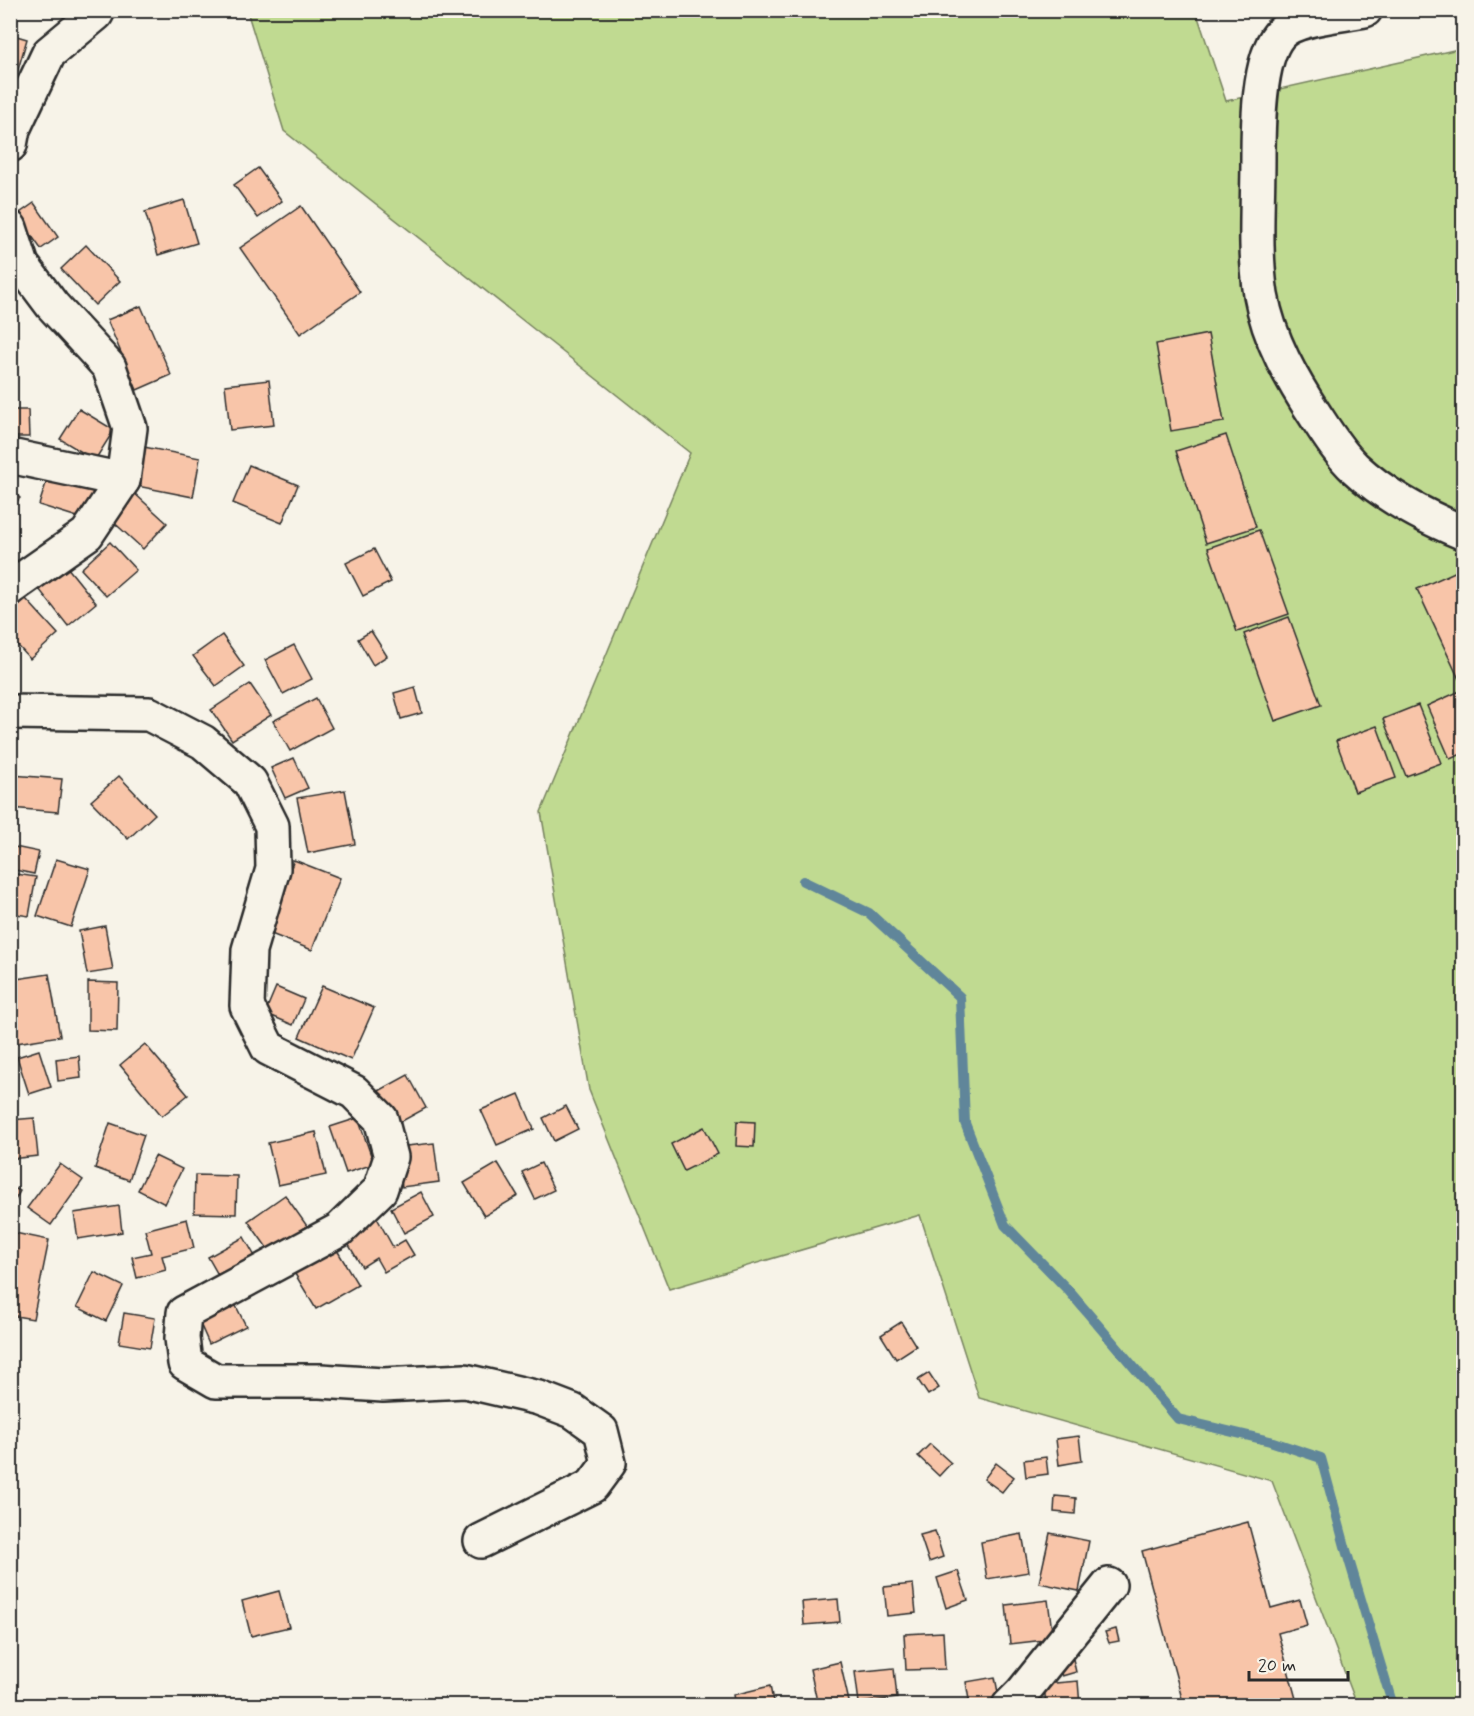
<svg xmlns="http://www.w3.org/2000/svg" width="1474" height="1716" viewBox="0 0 1474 1716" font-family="Mynerve,sans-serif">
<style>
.green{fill:#c0da91;stroke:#76825e;stroke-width:1.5}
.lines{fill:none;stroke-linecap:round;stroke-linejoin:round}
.stream{stroke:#60869a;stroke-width:10}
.building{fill:#f8c5a9;stroke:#2b2b2b;stroke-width:1.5}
.minor-casing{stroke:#2b2b2b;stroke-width:38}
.minor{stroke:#f7f3e8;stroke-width:33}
</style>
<rect width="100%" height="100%" fill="#f7f3e8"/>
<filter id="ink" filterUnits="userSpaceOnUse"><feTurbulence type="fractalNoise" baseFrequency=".0167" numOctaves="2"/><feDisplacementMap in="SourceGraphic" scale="12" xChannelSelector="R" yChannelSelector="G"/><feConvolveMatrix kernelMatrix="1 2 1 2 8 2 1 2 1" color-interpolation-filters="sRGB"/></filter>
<g filter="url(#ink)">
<path class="green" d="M247,11h949l30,90 237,-53v1657h-106l-85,-224 -293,-83 -59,-183 -251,74 -80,-199 -48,-278 149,-359 -406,-322z"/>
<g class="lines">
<path class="stream" d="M803,881l66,32 91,84 5,126 40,102 64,66 109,128 92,22 51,17 25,92 47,156"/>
</g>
<g class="building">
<path d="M10,34l17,5 -15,51 -2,-1z"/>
<path d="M258,168l24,33 -24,17 -24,-33z"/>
<path d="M184,200l13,43 -39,12 -13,-43z"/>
<path d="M34,203l24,34 -17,12 -24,-34z"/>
<path d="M301,206l59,86 -60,42 -60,-86z"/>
<path d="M86,245l34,36 -25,24 -34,-36z"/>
<path d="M141,306l30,69 -34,15 -30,-70z"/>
<path d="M1208,334l16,88 -53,9 -15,-87z"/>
<path d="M269,380l5,45 -44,5 -5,-45z"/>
<path d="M79,409l35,21 -19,30 -35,-21z"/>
<path d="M10,410h18l1,27h-19z"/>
<path d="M1226,435l30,92 -50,16 -30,-92z"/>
<path d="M139,446l61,12 -7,39 -61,-12z"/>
<path d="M249,465l49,20 -16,38 -49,-20z"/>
<path d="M48,477l48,16 -9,27 -48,-15z"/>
<path d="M10,489l10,9 -10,10z"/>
<path d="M133,492l34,31 -24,26 -34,-31z"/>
<path d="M1259,530l30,84 -52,18 -29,-84z"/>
<path d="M110,542l26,28 -30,26 -25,-27z"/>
<path d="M374,549l17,33 -28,14 -17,-33z"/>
<path d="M67,567l29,36 -28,23 -29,-37z"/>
<path d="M1459,570l5,8v99l-5,2 -42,-90z"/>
<path d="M26,599l32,35 -28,25 -20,-22v-24z"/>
<path d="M1289,617l32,88 -46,16 -31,-87z"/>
<path d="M371,631l16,25 -14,9 -15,-26z"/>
<path d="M222,635l22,31 -28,20 -23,-30z"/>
<path d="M294,645l18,34 -29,15 -18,-34z"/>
<path d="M250,684l21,31 -39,25 -21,-30z"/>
<path d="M415,687l7,26 -21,6 -7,-26z"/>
<path d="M1460,691l4,8v54l-14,6 -23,-53z"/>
<path d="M316,698l16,30 -42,23 -17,-30z"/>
<path d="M1418,705l23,58 -35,13 -23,-57z"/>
<path d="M1377,726l19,52 -41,14 -19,-51z"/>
<path d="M294,758l14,30 -23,10 -14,-30z"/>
<path d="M12,775l50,4 -4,33 -48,-4z"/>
<path d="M119,776l36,38 -27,25 -37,-38z"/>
<path d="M345,790l10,54 -47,9 -11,-55z"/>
<path d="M10,846l29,6 -5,22 -24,-5z"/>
<path d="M56,859l34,10 -19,58 -34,-11z"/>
<path d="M294,860l46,18 -28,72 -46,-18z"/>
<path d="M10,873l26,4 -7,39 -19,-3z"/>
<path d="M105,926l8,44 -26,4 -8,-43z"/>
<path d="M49,974l11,62 -50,8v-64z"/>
<path d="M88,982l30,1 -1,48 -29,-1z"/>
<path d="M322,986l52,22 -23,52 -52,-23z"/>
<path d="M276,987l28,12 -11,26 -28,-12z"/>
<path d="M145,1044l43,51 -26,21 -42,-51z"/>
<path d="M39,1050l12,37 -22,7 -12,-37z"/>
<path d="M79,1056l2,22 -23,3 -2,-22z"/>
<path d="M408,1075l18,33 -33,18 -18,-33z"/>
<path d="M519,1094l15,35 -37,16 -16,-35z"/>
<path d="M566,1106l12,23 -24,12 -11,-23z"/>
<path d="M34,1118l4,38 -28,3v-39z"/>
<path d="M358,1118l16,46 -28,9 -16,-46z"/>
<path d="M737,1121l18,1 -1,25 -18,-1z"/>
<path d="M110,1123l34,12 -15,45 -34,-12z"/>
<path d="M704,1127l14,27 -34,17 -13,-27z"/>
<path d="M316,1132l10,43 -48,10 -10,-42z"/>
<path d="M434,1143l5,39 -37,5 -5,-40z"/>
<path d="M155,1156l27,13 -17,35 -27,-14z"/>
<path d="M498,1163l20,33 -34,20 -20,-33z"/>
<path d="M541,1163l13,27 -19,9 -13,-27z"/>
<path d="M60,1164l23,16 -32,45 -24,-17z"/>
<path d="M195,1175l42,1 -1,38 -42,-1z"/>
<path d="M10,1186l10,5 -10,18z"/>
<path d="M421,1192l13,25 -30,16 -13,-25z"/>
<path d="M285,1195l22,31 -37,26 -22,-31z"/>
<path d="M119,1206l3,26 -44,7 -4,-26z"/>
<path d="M377,1218l16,29 12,-7 9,15 -30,17 -8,-14 -14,9 -18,-30z"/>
<path d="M187,1219l7,29 -32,8 4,14 -29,8 -5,-21 19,-4 -6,-23z"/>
<path d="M10,1232l39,8 -16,79 -23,-4z"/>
<path d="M244,1237l13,23 -36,20 -13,-23z"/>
<path d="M334,1245l24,40 -42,24 -24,-40z"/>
<path d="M94,1272l29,14 -17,35 -29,-14z"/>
<path d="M234,1302l12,24 -37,18 -11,-25z"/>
<path d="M124,1313l31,5 -5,30 -31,-5z"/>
<path d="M901,1322l15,24 -20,13 -15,-24z"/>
<path d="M929,1373l10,15 -11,7 -10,-15z"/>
<path d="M1079,1436l3,25 -23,4 -3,-26z"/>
<path d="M930,1444l21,19 -12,13 -21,-20z"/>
<path d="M1046,1457l2,17 -22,3 -2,-17z"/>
<path d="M996,1463l18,14 -12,15 -18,-13z"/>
<path d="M1055,1496l21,2 -1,16 -21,-2z"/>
<path d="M1248,1522l23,86 29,-8 7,25 -29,8 20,73h-114l-42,-155z"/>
<path d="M935,1531l8,26 -14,5 -9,-27z"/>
<path d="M1050,1533l39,8 -10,50 -40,-8z"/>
<path d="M1022,1534l7,38 -42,7 -6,-37z"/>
<path d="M958,1571l10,29 -22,8 -9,-30z"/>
<path d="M913,1584l3,29 -29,3 -3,-29z"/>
<path d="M279,1591l10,36 -38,9 -9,-35z"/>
<path d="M838,1599l2,23 -36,3 -2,-23z"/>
<path d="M1048,1600l5,39 -43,5 -4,-39z"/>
<path d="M1116,1629l3,12 -10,2 -4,-11z"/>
<path d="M943,1632l2,37 -39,1 -2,-36z"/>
<path d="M1073,1659l3,13 -14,4 -4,-13z"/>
<path d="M840,1662l10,44h-32l-8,-37z"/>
<path d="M894,1668l3,30 -38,5 -4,-31z"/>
<path d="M995,1677l5,26 -30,3 -4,-24z"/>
<path d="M1078,1681l2,25h-34l-2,-22z"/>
<path d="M770,1686l4,20h-39l-2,-11z"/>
</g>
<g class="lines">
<defs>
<g id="minor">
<path d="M1365,10c-23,5 -71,7 -86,25 -21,25 -21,92 -21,124 0,45 -4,91 3,136 8,45 31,85 56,123 11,17 23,36 38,50 31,29 70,49 109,65"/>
<path d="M10,145l3,-16 36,-76 47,-39 2,-4"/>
<path d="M10,228l12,37 30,40 57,62 21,61 -7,52 -36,54 -77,54"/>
<path d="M10,456l113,24"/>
<path d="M10,712l139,2 54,28 47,40 22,44 1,43 -24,81 -2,56 21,42 86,44 27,27 10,38 -11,33 -41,40 -155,83 -2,25 3,25 31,18h104l63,4 82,-4 74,17 34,13 28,20 8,32 -17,23 -111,55"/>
<path d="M1009,1706l13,-13 87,-108"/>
</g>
</defs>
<use href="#minor" class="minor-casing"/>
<use href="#minor" class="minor"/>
</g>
</g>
<rect width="1474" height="1716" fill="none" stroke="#f7f3e8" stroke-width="36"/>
<rect x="18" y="18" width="1438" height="1680" fill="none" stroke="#2b2b2b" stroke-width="2" filter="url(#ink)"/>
<path d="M1249 1671v9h99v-9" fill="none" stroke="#2b2b2b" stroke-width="3"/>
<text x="1258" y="1671" font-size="18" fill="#2b2b2b" stroke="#f7f3e8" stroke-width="4.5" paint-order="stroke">20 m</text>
</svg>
